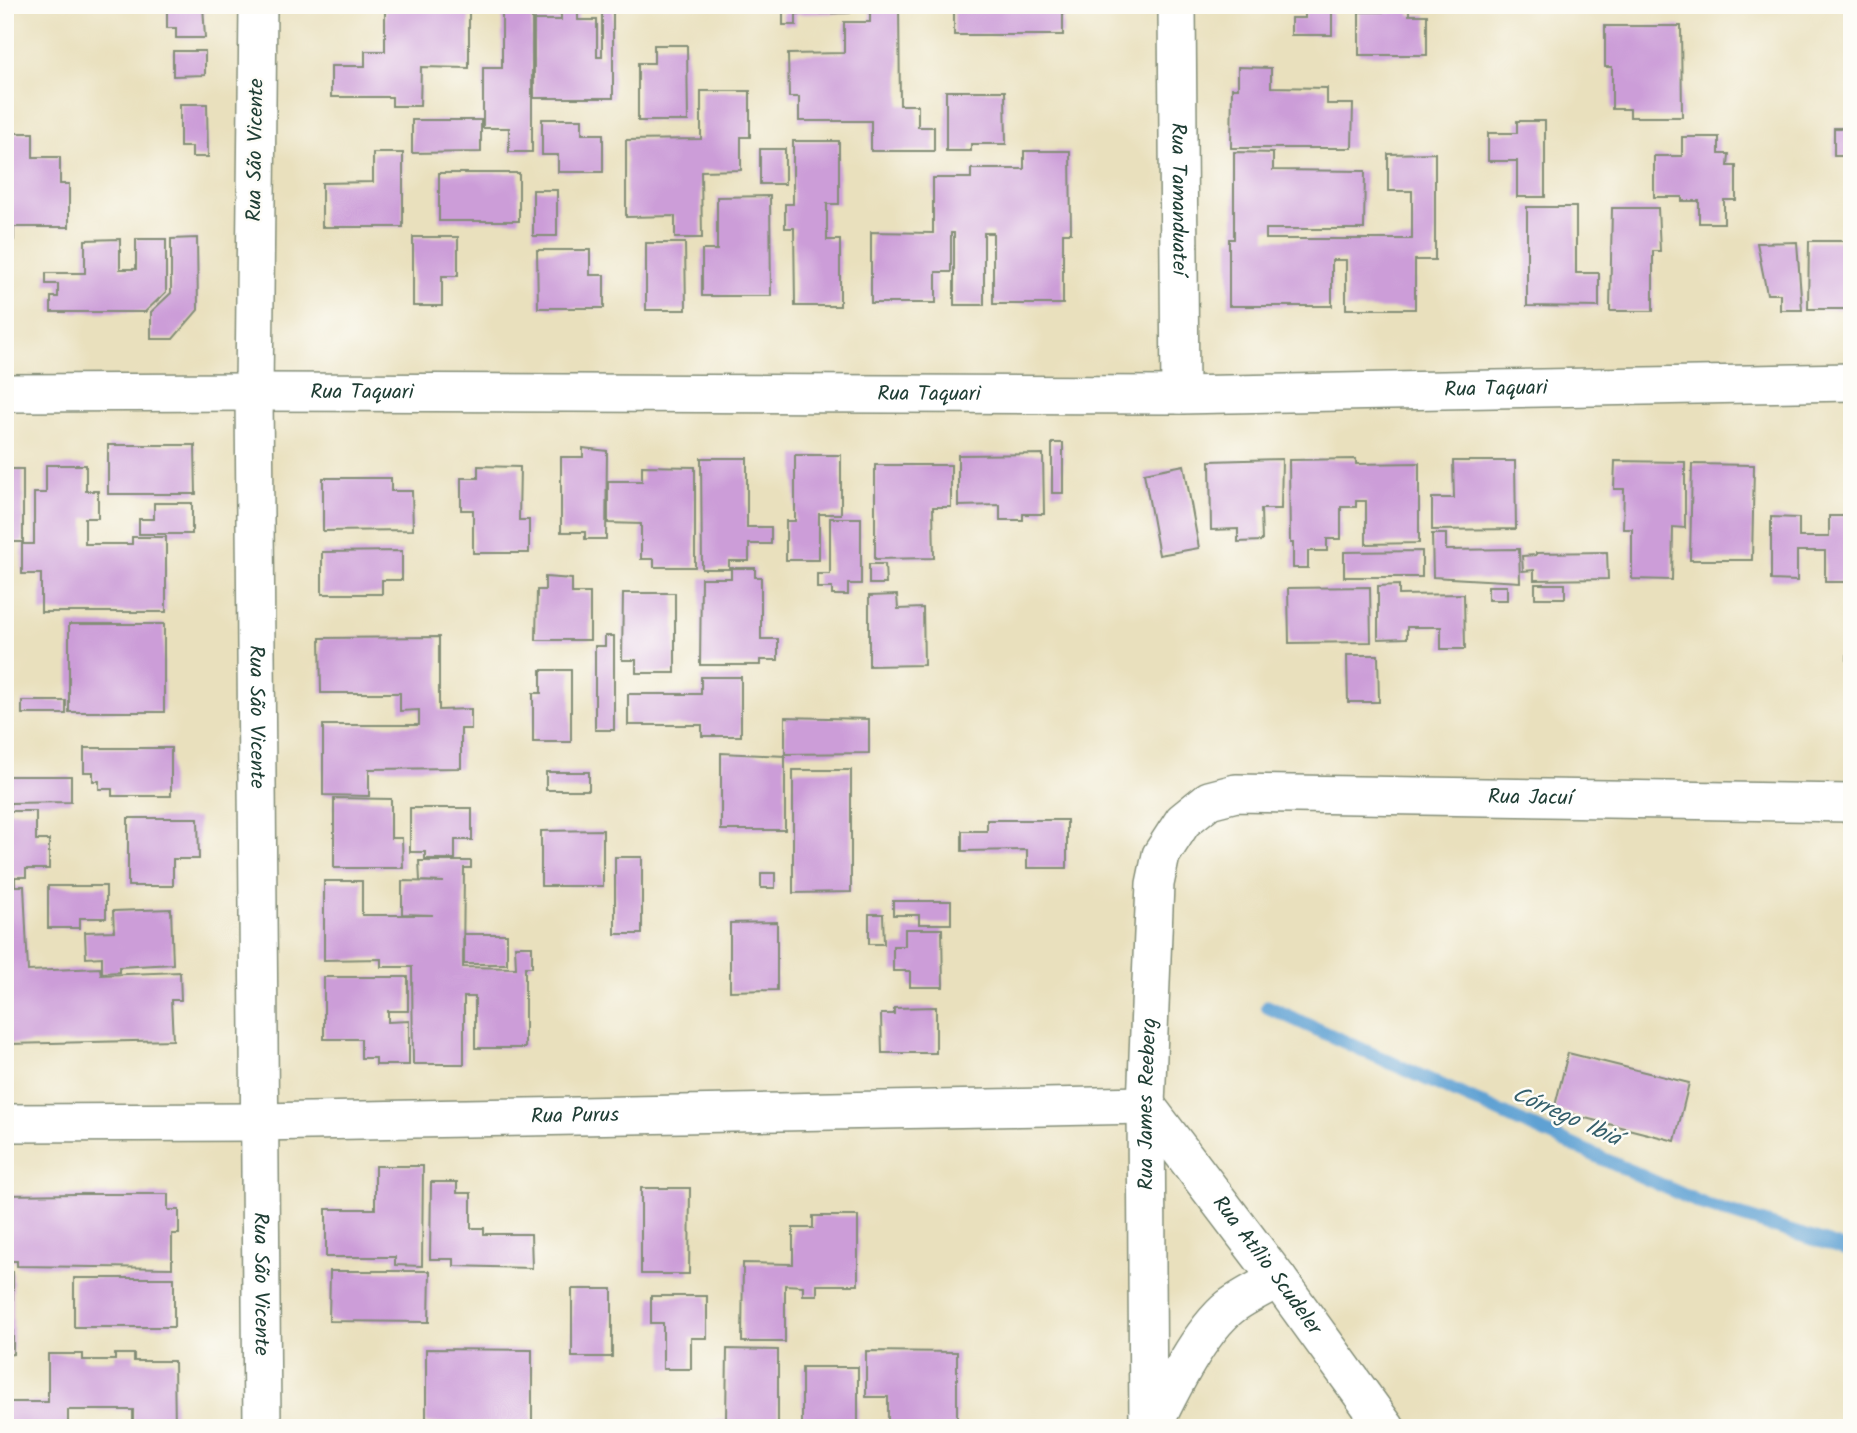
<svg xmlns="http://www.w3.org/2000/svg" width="1857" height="1433" viewBox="0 0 1857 1433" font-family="Kalam,sans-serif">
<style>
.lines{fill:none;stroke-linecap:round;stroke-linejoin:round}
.stream{stroke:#5fa1d3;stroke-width:14}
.building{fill:#cc9dd8}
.minor-casing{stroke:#848e78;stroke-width:40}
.minor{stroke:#fff;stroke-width:37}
.labels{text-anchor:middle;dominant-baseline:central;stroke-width:5;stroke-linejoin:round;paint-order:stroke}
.street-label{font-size:21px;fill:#1f3d34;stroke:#fdfcf7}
.water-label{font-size:23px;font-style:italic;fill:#35606c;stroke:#fdfcf7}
</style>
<rect width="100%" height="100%" fill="#fdfcf7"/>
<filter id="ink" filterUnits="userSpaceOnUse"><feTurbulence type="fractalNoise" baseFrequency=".0143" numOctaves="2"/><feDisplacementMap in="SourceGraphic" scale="14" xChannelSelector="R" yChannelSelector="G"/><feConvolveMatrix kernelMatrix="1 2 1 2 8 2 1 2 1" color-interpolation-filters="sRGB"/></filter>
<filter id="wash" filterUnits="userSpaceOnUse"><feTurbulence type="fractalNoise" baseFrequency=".00686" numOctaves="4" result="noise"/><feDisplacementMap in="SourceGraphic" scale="28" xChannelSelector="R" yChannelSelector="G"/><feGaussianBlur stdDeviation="1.57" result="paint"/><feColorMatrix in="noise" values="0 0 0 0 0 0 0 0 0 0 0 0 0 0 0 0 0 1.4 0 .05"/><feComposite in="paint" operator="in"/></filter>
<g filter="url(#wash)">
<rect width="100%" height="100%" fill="#e9e0bd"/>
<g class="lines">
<path class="stream" d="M1268,1007l437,198 147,46"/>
</g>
<g id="blocks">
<g class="building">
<path d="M167,5h36l2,33h-29v-10h-9z"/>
<path d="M385,5h84v63l-48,-1 -1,39h-28v-9h-61v-31h34v-15h20z"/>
<path d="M502,5h76v15h19v37h5v-52h11v93h-79v-78h27v-6h-29v138h-23v-24h-26v-60h19z"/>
<path d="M783,5h67v8l-54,1v11h-13z"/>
<path d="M870,5h29l1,100h18v22h16v24h-63v-30h-72v-24h-10l-1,-43 56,-1v-31h26z"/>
<rect x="954" y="5" width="109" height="30"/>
<path d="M1392,5h17v10h18v40h-68v-43h33z"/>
<path d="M1305,9h27v26h-41v-17h14z"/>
<path d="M1605,26h76l1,91h-52v-8h-18v-42h-7z"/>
<path d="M654,45h33l1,76h-50v-58h16z"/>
<path d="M173,51h32v24l-32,1z"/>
<path d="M1238,67l33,1v19l56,1v16h26l-1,44h-121l1,-60h6z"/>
<path d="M701,91h49v46h-9v33l-40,1 1,67h-27v-22l-49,1v-77l75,-1z"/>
<path d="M946,91h59l1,53h-35v7h-25z"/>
<path d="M180,104h27l1,53h-16v-10h-12z"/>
<path d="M542,119h40v15h21v38h-45v-17h-16z"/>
<path d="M412,120h69v32l-69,1z"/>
<path d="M1517,121h28v76h-28v-36h-29v-28h29z"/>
<rect x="1834" y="128" width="18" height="28"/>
<path d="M5,133h28v24h27v27h9v43h-55v13h-9z"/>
<path d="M1682,137h37v17h10l-1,12h8v34h-12v23h-25v-22h-17v-4h-28v-41h28z"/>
<path d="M793,141h46v63h-12v36h13v66h-45l-1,-78h-9v-24h8z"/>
<rect x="760" y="149" width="25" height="35"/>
<path d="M1024,151h46l1,82h-8v71h-70v-71h-9v72h-30v-72h-3v39h-15v31h-65v-71l62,1v-55h38v-9h53z"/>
<path d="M1234,152l39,1v17l92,1 -1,58h-98v10h146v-48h-24v-37l47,-1v107h-20v49h-69v-49h-14v46h-103v-67h5z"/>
<path d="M373,153h30v74h-81v-44l51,-1z"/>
<rect x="439" y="173" width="80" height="48"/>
<rect x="533" y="190" width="24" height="46"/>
<path d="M770,196l1,100h-69v-46h15v-53z"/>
<path d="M1527,207h49v66h23v34l-72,-1z"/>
<path d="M1612,208h46l2,43h-7v60h-43z"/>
<path d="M413,237h45v39h-16v30h-29z"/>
<path d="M197,238l1,72 -25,29h-22v-27l20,-19v-54z"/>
<path d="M120,239v30h16v-30h30v53l-21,20h-94v-15h7v-13h-12v-11h39v-33z"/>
<path d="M1809,241h37v7h6v61h-44z"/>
<path d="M1797,242l5,68h-22v-16h-13l-10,-51z"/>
<path d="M646,243h39l1,67h-40z"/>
<path d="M537,250h53v25h14v33h-66z"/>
<rect x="1052" y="443" width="11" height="50"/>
<path d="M108,445h87l1,49h-88z"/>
<path d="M583,448l24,3 -1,88h-21v-7h-24v-75h22z"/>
<path d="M1043,454l1,60h-21v6h-23v-15l-42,1v-51z"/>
<path d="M795,455h46v59h-22v46h-33v-39h9z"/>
<path d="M701,458h46v69h24v17h-22v17h-20v8h-27z"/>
<path d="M1849,458h3v62h-4v62h-23v-31h-28v30l-26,-1v-63l28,1v19h30v-21h19z"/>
<path d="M1282,459l-1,50h-20l1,32 -24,1v-13l-27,1 -1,-69z"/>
<path d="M1356,459v5l63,-1v80l-53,1v-43h-10v6h-15v32h-14v12h-19v17h-15v-25h-3l-1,-83z"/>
<path d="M1453,461h62l1,68 -84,1v-32h22z"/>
<path d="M1615,461l70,1v66l-12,-1 -1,53 -40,-1v-50h-9l1,-40h-10z"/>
<path d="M1692,464l62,1 -2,95h-62z"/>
<path d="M46,465h40v26h12v27h-13v26h47v-7h34v75h-125v-38h-19v-30h12v-51h12z"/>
<path d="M875,465h76v42h-18l1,51 -59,1z"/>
<path d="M1184,465l15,83 -40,7 -15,-82z"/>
<path d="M478,466l42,1 -1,53h10v33h-56v-43h-12v-32h17z"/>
<path d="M642,466l53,1v100h-41v-8h-13v-35l-33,-1v-42h34z"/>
<rect x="5" y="469" width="18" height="73"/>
<path d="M323,478h68v13h21l1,39 -90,1z"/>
<path d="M154,503h38v31h-53v-15h15z"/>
<path d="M830,518h31v66h-13v11h-16v-7h-15v-14h13z"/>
<path d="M1432,534h14v16l73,-1 1,33 -87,-5z"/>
<path d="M402,551v29h-20v14h-60v-42z"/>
<path d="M1422,551v26h-78v-25z"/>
<path d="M1607,552l1,27 -74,1v-10l-11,1 -1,-15 14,-1v-2z"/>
<path d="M869,564h16l1,20h-17z"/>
<path d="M731,568h24v9h6v62h17v21h-18v5h-60l1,-87h30z"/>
<path d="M545,577l27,2v14h18v47h-54l1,-50h8z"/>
<rect x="1535" y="584" width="30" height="14"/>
<path d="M1399,585v10l65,-1 1,55h-24v-22h-34v11l-29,1v-53z"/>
<rect x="1488" y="586" width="19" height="14"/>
<path d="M1370,587l1,55 -82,1 -1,-55z"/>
<path d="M623,593h52v80h-39v-13h-14z"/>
<path d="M1848,594h4v73l-5,-1z"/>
<path d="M897,595l1,14 25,-1 1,57 -55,1v-70z"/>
<rect x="69" y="624" width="95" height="88"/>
<path d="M605,636h9v94h-19v-84h10z"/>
<path d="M439,637v73l32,-1v20h-10v39l-92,1v27l-46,-1v-70h96v-15l-19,1v-18h-79l-1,-55z"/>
<path d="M1347,655h31l1,47h-31z"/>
<path d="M541,670h30v72h-38v-49h8z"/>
<path d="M701,677h40v59h-39v-11h-74v-31h73z"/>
<rect x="22" y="701" width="44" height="13"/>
<path d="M785,717l84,2v34l-84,1z"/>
<path d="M84,748h87v48h-59v-7h-13v-8h-6v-9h-9z"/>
<path d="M721,753l64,3v74h-64z"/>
<path d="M793,770h58v122l-58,1z"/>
<rect x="546" y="772" width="43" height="18"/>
<path d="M5,776h66v26l-61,1v8h26v29h13v29h-23v8h-11v9h9l4,85 72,-3 1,7 79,-3 1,28h-10l2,40 -163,4 -1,-24 -4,1z"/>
<path d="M334,798l57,1v39h11l1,30h-69z"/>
<path d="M410,808h62v32h-17v19h-30v-7h-15z"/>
<path d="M128,818h70l1,41h-26v27h-45z"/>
<path d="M987,820h80v48h-40v-18l-65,1v-20h25z"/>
<path d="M603,830v56h-62v-55z"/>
<rect x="615" y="857" width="27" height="77"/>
<path d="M419,861h52v7h-7l-1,99 53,1 -1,-22h17v21h-7v81h-50v-51h-11v67h-51l-1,-97h-31v-8l-57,1v-79h38v34h71l-31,-1v-33l42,1 -24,-1z"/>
<rect x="761" y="873" width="14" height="15"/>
<path d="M48,886h58v32h-26v10h-32z"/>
<path d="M893,901h58v23h-32v-9h-26z"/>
<path d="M171,909l2,55 -54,3v5l-17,1v-16l-16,1 -1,-26 29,-1 -1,-20z"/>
<path d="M869,914h14l1,30h-15z"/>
<path d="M777,922v68l-47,1v-68z"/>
<path d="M905,929h37l1,58h-33v-16h-17v-25h12z"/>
<rect x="464" y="934" width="43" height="30"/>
<path d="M324,977h84v34h-20v11l21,-1v44h-33v-7h-15v-19h-37z"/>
<path d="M936,1007v46h-54l-1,-39h13v-6z"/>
<path d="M1568,1053l121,30 -14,58 -121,-31z"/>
<path d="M375,1166h48l-1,100 -27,-1v-8h-69v-48h49z"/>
<path d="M431,1182h26v11h14v35h13v6h47l1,34 -78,-2v-7h-24z"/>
<path d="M641,1188h49l-1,86h-48z"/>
<path d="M77,1194h91v16h11v24h-7v34l-155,-2v-5h-12v-66z"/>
<path d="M813,1216h45v69h-41v10h-14v-9l-18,-1v57h-43l1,-79 50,1v-36h20z"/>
<path d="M330,1271h100l-1,51 -100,-1z"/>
<path d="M5,1272h8v82l-8,1z"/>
<rect x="74" y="1278" width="100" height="49"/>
<rect x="572" y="1289" width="40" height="68"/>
<path d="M651,1296h56v42h-16v31h-28v-46h-12z"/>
<path d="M426,1349l106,1v74l-106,-1z"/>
<path d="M727,1349l51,1v78h-72v-8h20z"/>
<path d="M866,1351l91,1v76h-69v-31h-22z"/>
<path d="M48,1354h35v6h32v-6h19v7h40l1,67h-42v-18h-65v18h-63v-26h43z"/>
<rect x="802" y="1367" width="56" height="61"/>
</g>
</g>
</g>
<g filter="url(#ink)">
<use href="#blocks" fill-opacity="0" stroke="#848e78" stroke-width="2"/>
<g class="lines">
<defs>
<g id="minor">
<path id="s1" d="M258,5l-4,387 8,1036"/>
<path id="s2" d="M1177,5l3,390"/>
<path id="s3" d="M5,393l249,-1 926,3 672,-13"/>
<path id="s4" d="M1146,1105l132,174 108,149"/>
<path id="s5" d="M5,1123l254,-1 887,-17"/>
<path d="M1153,1427c17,-36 46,-95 77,-120 14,-11 32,-19 48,-28"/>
<path id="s6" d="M1148,1428l-2,-323 9,-221 6,-29 22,-34 26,-21 27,-7 616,10"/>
</g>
</defs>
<use href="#minor" class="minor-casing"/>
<use href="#minor" class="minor"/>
</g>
</g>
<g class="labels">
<g class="street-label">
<text transform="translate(256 150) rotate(-89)">Rua São Vicente</text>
<text stroke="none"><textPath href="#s2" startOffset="194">Rua Tamanduateí</textPath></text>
<text stroke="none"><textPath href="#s3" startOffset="1491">Rua Taquari</textPath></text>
<text stroke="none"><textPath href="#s3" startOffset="357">Rua Taquari</textPath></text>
<text stroke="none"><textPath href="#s3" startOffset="924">Rua Taquari</textPath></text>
<text stroke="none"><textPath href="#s1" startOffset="712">Rua São Vicente</textPath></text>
<text stroke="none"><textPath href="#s6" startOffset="970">Rua Jacuí</textPath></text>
<text stroke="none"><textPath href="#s6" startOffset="324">Rua James Reeberg</textPath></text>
<text stroke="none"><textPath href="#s5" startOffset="570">Rua Purus</textPath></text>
<text stroke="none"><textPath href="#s4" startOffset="201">Rua Atílio Scudeler</textPath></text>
<text stroke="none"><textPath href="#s1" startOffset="1279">Rua São Vicente</textPath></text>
</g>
<g class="water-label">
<text transform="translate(1566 1117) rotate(24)">Córrego Ibiá</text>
</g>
</g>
<rect width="1857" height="1433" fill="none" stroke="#fdfcf7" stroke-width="28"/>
</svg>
